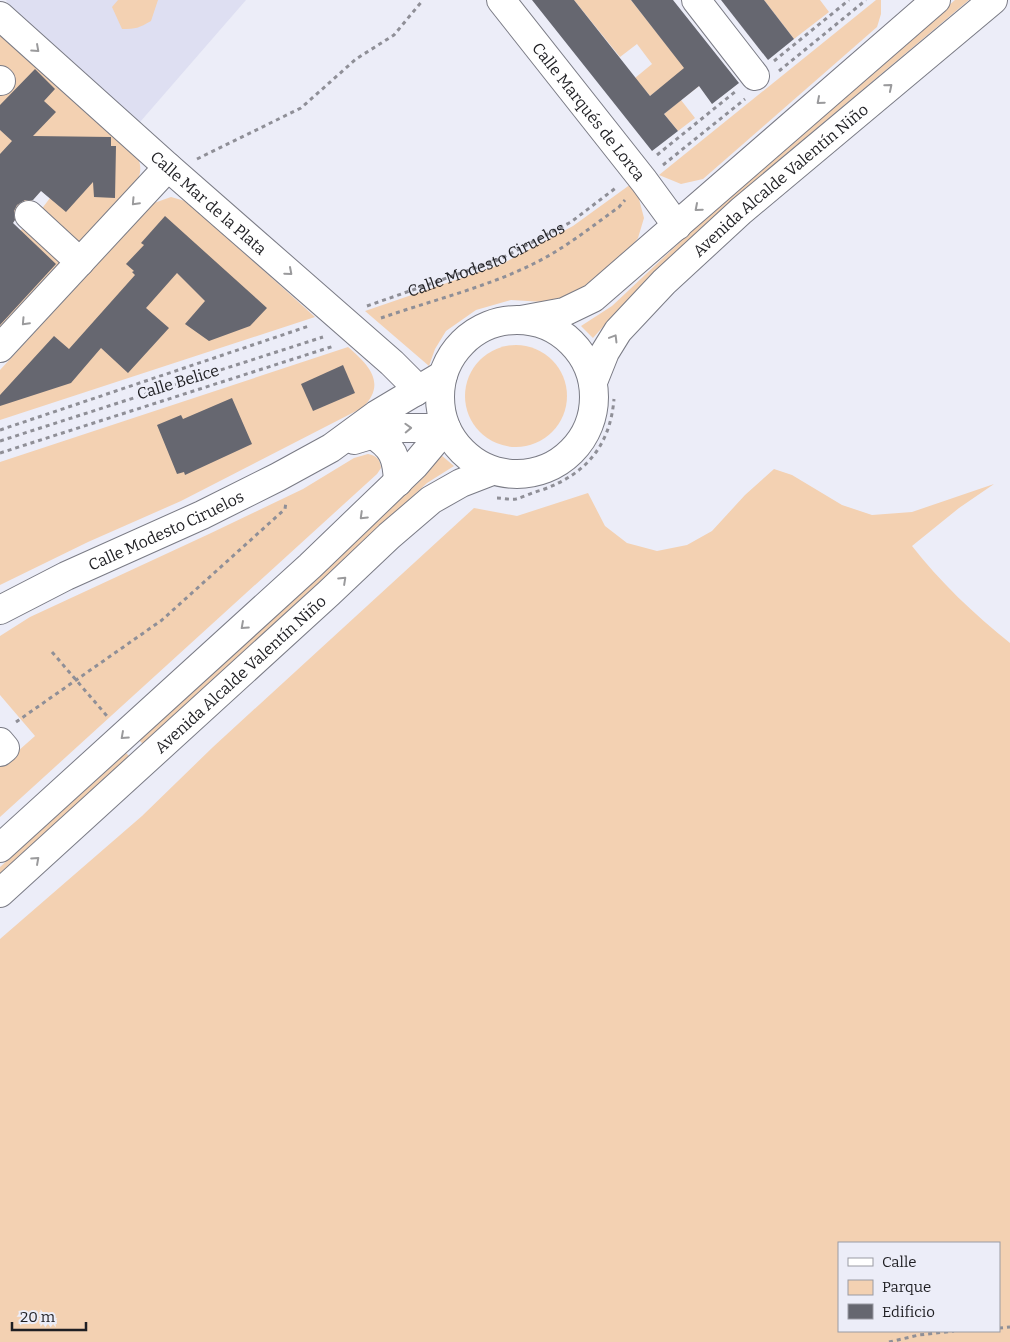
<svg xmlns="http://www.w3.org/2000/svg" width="1010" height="1342" viewBox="0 0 1010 1342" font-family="Bitter,serif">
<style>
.built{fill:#dedff2}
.green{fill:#f3d1b2;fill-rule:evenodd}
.building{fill:#666770}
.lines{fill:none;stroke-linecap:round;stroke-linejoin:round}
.minor-casing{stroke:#7a7b85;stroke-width:30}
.path{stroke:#8f8f97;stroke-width:3;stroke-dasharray:4 4;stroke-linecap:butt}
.minor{stroke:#fff;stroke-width:28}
.oneway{stroke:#9a9a9c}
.labels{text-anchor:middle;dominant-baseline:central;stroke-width:5;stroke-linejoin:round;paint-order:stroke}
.street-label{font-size:16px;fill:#1f1f23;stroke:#ecedf8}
</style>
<rect width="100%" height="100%" fill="#ecedf8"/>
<path class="built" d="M6,0h240l-106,122 -130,-112z"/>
<g class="green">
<path d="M118,0h40l-7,21c-12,7 -15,8 -29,8l-10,-22z"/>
<path d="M574,0h57l68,86 -18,14 14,18 -17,13 -14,-17 17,-14 -14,-17 -17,13 -15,-18 17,-14 -15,-20 -17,13z"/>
<path d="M764,0h56l9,12 -35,27z"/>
<path d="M876,0h5v14l-4,13 -174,152 -22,5 -22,-9z"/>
<path d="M955,0h14l-203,171 -150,141 -23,26 -12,-12 31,-20 119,-112z"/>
<path d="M0,33l130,113c11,16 13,19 7,38l-62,65 -38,-34 13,-17 -5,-12 -43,48 8,7 14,-14 44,33 -68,71z"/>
<path d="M631,184l8,15 5,19 -6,20 -8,10 -53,46 -33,8 -33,-2 -35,10 -30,21 -11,18 -6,17 -64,-55 137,-47 71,-38z"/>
<path d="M171,197l14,4 5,3 125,113 -315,103v-50l149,-162 5,-5z"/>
<circle cx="516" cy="396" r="51"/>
<path d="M348,347c20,17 40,37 14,61l-181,93 -93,41 -88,43v-123z"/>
<path d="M368,454c9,2 12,5 13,14l-4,6 -377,343v-50l35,-31 -35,-41v-59l30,-19 179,-83 94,-45 51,-31z"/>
<path d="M441,455l13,11 -27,17 -284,261 -4,-4 283,-261z"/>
<path d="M774,469l18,6 50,30 30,10 40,-3 82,-28 -35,24 -47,38c28,36 62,68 98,97v699h-1010v-403l142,-123 71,-69 261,-239 43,8 71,-23 17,33 22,17 30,8 30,-6 25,-14 33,-36zM999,1243v88h-160v-88z"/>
<path d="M126,753l4,4 -130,118v-8z"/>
</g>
<g class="building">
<path d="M532,0h42l76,96 34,-28 -53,-68h42l66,83 -27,21 -13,-18 -35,28 14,17 -26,20z"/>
<path d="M721,0h43l30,39 -26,21z"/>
<path d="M35,69l20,20 -11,12 12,11 -23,24 78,1v9h5l-1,52 -21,-1 -1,-15 -27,30 -25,-21 -8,9h-8l-8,5 -3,6 1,9 -2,3 43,41 -56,61v-171l12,-13 -12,-11v-25z"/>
<path d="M165,216l102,92 -17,18 -41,15 -24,-17 20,-23 -28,-28 -31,35 23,20 -41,45 -27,-25 -30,35 -71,23v-11l54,-59 15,13 66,-74 -3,-3 2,-1 -8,-7 18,-19 -3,-2z"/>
<path d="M343,365l12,28 -42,18 -12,-27z"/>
<path d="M232,398l20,46 -67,31 -1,-3 -7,2 -20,-49 24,-10 2,4z"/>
</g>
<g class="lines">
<defs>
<g id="minor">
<path id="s2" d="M501,0l143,181 33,45"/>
<path d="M696,0l59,76"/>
<path id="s3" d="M0,16l168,151 224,196 19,19 4,10"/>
<path d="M0,80l1,1"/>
<path d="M29,215l51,47"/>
<circle cx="517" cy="397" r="77"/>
<path d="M521,320l43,-8 29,-14 343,-298"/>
<path d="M0,348l168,-181"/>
<path id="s4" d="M593,382l12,-30 13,-21 46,-49 77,-71 252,-211"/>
<path d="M372,434c21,13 25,23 26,48"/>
<path d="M354,440l36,-11 13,-1h43"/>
<path id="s5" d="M0,610l66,-34 136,-61 76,-38 53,-29 45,-33 67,-40"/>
<path d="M0,742l5,6 -5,4"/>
<path d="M0,848l310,-282 104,-100 32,-38"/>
<path id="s6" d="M0,893l329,-300 60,-57 42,-36 30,-17 31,-12"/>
</g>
</defs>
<use href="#minor" class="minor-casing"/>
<g class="path">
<path d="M774,61l75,-61"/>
<path d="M779,71l87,-71"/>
<path d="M657,155l79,-64"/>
<path d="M197,159l104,-51 55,-49 38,-24 29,-35"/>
<path d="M663,165l82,-66"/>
<path id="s1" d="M367,306l131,-46 73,-38 46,-35"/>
<path d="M381,318c49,-17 106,-31 152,-54 31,-15 58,-37 86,-57l6,-7"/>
<path d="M0,430l309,-104"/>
<path d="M0,441l323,-104"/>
<path d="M0,453l334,-107"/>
<path d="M497,498c6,0 13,2 19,1 8,-2 17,-7 26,-9 44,-16 68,-44 72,-91"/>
<path d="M52,652l55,64"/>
<path d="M16,722l146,-102 123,-111 1,-7"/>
<path d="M999,1328l11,-1"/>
<path d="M889,1342l30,-7 35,-4"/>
</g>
<use href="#minor" class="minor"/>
</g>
<defs><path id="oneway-chevron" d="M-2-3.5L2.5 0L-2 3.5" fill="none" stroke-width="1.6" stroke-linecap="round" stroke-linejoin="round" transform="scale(1.25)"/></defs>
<g class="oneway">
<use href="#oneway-chevron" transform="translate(36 49) rotate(42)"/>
<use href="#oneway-chevron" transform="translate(889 87) rotate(-40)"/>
<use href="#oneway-chevron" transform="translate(820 101) rotate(139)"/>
<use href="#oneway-chevron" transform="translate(135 202) rotate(133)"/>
<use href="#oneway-chevron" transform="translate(698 208) rotate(139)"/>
<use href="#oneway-chevron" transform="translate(289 272) rotate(41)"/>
<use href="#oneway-chevron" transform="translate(25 322) rotate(133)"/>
<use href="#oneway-chevron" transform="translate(614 338) rotate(-59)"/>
<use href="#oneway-chevron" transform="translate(408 428) rotate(-2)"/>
<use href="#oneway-chevron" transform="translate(363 516) rotate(136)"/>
<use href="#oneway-chevron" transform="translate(343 580) rotate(-43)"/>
<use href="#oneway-chevron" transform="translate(244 626) rotate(138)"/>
<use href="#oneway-chevron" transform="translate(124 736) rotate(138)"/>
<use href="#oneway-chevron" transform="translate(36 860) rotate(-42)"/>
</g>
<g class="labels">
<g class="street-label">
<text stroke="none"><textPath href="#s2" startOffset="142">Calle Marqués de Lorca</textPath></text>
<text stroke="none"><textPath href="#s4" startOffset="279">Avenida Alcalde Valentín Niño</textPath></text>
<text stroke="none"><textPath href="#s3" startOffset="280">Calle Mar de la Plata</textPath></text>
<text stroke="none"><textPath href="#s1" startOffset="128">Calle Modesto Ciruelos</textPath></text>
<text transform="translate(178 382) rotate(-17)">Calle Belice</text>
<text stroke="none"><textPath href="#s5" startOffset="184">Calle Modesto Ciruelos</textPath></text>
<text stroke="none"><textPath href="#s6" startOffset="325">Avenida Alcalde Valentín Niño</textPath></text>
</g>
</g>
<rect x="838" y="1242" width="162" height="90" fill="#ecedf8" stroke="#9a9ba3"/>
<rect x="848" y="1258" width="25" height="8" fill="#ffffff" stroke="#9a9ba3"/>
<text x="882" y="1267" font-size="15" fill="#1f1f23">Calle</text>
<rect x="848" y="1280" width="25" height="15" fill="#f3d1b2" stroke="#9a9ba3"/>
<text x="882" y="1292" font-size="15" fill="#1f1f23">Parque</text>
<rect x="848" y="1304" width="25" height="15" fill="#666770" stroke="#9a9ba3"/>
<text x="882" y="1317" font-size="15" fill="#1f1f23">Edificio</text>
<path d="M12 1322v8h74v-8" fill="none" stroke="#1f1f23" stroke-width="2.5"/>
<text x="20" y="1322" font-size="15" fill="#1f1f23" stroke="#ecedf8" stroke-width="4" paint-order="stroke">20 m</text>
</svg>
